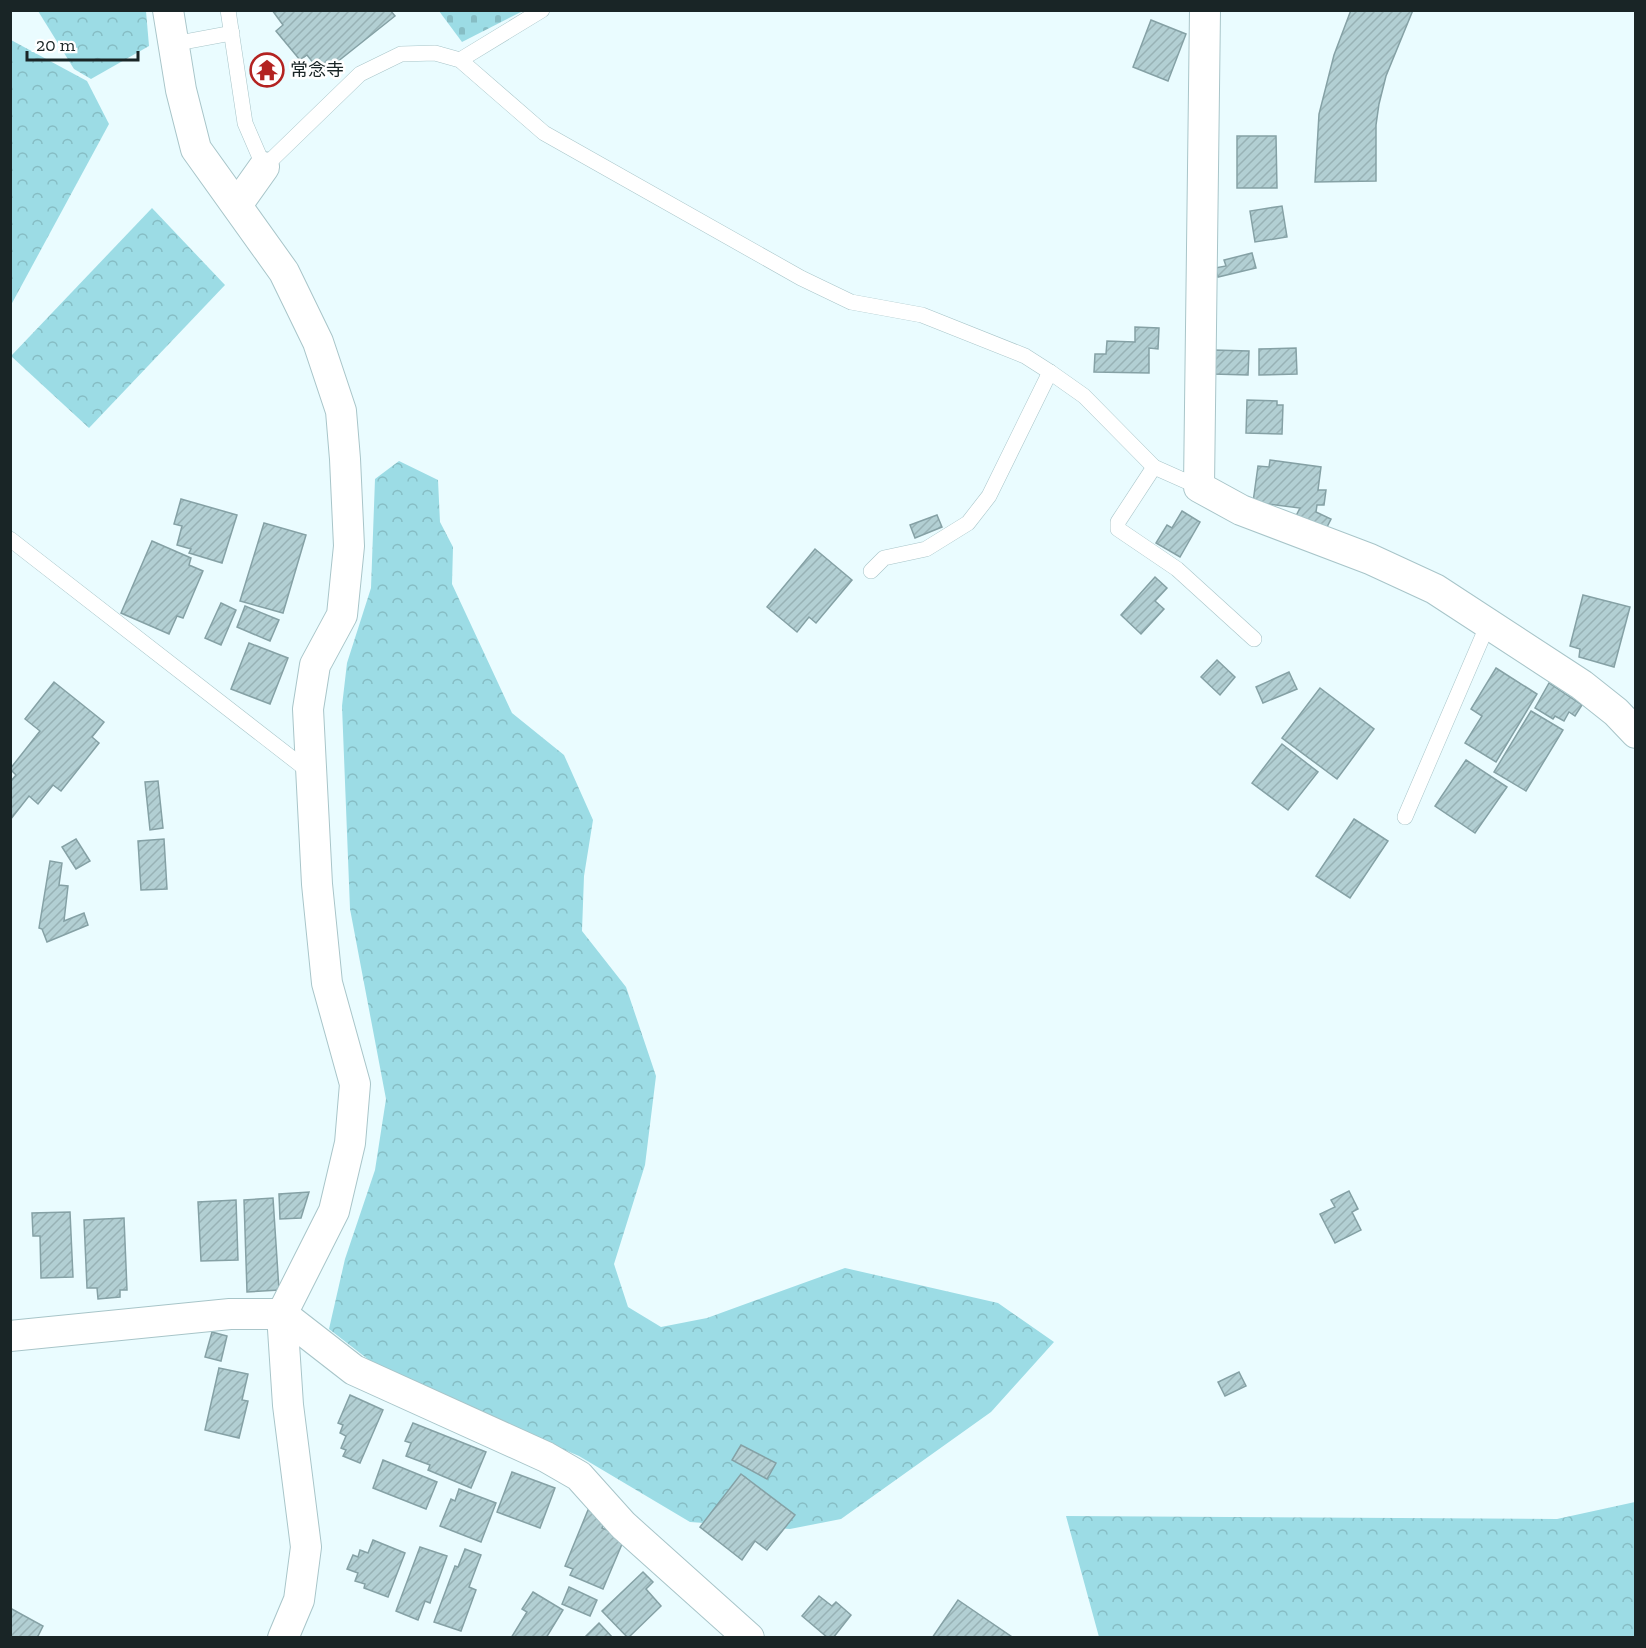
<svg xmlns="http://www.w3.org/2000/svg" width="1646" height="1648" viewBox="0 0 1646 1648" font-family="'Zilla Slab','Noto Sans JP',serif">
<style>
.forest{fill:url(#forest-crowns)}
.cemetery{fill:url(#cemetery-stones)}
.building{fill:url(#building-hatch);stroke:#85a1a5;stroke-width:1.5}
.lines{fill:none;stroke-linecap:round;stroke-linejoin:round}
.service-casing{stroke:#a8c5c9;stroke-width:16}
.minor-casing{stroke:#a8c5c9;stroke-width:32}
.service{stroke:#fff;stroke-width:15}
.minor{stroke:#fff;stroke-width:30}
.labels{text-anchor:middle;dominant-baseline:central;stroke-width:5;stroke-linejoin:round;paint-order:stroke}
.poi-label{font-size:18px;fill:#192526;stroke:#fff;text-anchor:start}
</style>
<defs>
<pattern id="forest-crowns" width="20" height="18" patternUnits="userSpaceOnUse" patternTransform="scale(1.5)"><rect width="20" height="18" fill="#9cdce5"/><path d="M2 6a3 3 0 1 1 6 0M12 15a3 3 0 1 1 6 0" fill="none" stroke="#86bdc4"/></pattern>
<pattern id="cemetery-stones" width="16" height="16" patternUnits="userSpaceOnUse" patternTransform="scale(1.5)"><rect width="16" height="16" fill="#9cdce5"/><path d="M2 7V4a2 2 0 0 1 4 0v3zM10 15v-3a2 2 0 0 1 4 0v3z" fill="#86bdc4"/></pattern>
<pattern id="building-hatch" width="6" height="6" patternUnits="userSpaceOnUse" patternTransform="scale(1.5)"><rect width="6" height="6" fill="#b2cfd3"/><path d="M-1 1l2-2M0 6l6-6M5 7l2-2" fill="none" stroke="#98b2b5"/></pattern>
</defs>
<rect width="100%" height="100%" fill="#eafcff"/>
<g class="forest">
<path d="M38,11h108l3,35 -58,33 -17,-10z"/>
<path d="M11,40l76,41 22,43 -98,181z"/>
<path d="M152,208l73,77 -136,143 -78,-72z"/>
<path d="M399,461l39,19 2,42 13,25 -1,37 60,129 52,42 29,65 -9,56 -2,55 44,56 30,89 -11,89 -31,99 14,43 33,20 46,-9 138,-50 153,35 56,39 -63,70 -150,107 -51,10 -100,-7 -111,-66 -192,-82 -58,-45 16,-70 30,-89 11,-71 -36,-190 -8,-203 5,-43 24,-75 4,-109z"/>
<path d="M1635,1502v136l-536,-1 -33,-121 491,3z"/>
</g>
<path class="cemetery" d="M439,11h84l-61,31z"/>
<g class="building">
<path d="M272,10h118l5,6 -73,58 -15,-19 -7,5 -24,-29 7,-6z"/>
<path d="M1351,10h62l-27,66 -7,28 -3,21v56l-61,1 4,-68 15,-59z"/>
<path d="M1151,20l35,14 -18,47 -35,-14z"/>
<path d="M1237,136h39l1,52h-40z"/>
<path d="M1282,206l5,31 -32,5 -5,-31z"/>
<path d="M1252,253l4,15 -38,9 -3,-9 11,-2 -2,-6z"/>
<path d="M1135,327l24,1 -1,21 -9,-1v25l-55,-1 1,-18h11l1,-13 28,1z"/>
<path d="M1296,348l1,26 -38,1v-26z"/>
<path d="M1213,350l36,1 -1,24 -35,-1z"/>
<path d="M1247,400l30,1v4h6l-1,29 -36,-1z"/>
<path d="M1270,460l51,7 -3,23h8l-2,15h-7l-1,7 15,7 -5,10 -30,-13 4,-8 -47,-6 5,-36 11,1z"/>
<path d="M181,499l56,16 -15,48 -33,-10 2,-4 -14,-4 5,-19 -8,-2z"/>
<path d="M1182,511l18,11 -20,35 -24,-14 11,-18 5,3z"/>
<path d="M937,515l5,12 -27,11 -5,-13z"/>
<path d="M264,523l42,12 -23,78 -43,-12z"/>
<path d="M152,541l39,17 -2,7 14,6 -20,47 -6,-2 -8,18 -48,-21z"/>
<path d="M815,549l37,31 -36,43 -7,-6 -12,15 -30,-25z"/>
<path d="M1155,577l12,11 -12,13 9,8 -23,25 -20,-19z"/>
<path d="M1583,595l47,12 -16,60 -35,-10 1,-8 -10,-3z"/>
<path d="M221,603l15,7 -15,35 -16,-7z"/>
<path d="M245,606l34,14 -9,21 -33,-14z"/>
<path d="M249,643l39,15 -18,46 -39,-15z"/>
<path d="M1217,660l18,17 -15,18 -19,-18z"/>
<path d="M1496,668l41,26 -41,68 -31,-19 17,-27 -11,-7z"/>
<path d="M1289,672l8,17 -34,14 -7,-16z"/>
<path d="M54,682l50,40 -12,15 7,6 -38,48 -8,-6 -15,19 -9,-8 -19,24v-38l6,-7 -6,-6 30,-38 -15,-12z"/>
<path d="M1549,683l33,22 -7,11 -6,-4 -5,9 -9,-5 -2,3 -18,-11z"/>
<path d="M1320,688l54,41 -37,50 -55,-41z"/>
<path d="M1531,711l32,19 -37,61 -32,-19z"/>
<path d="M1282,744l36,28 -30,38 -36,-27z"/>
<path d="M1466,760l41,27 -32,46 -40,-27z"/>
<path d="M158,781l5,47 -13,2 -5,-48z"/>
<path d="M1354,819l34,22 -38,57 -34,-22z"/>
<path d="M76,839l14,22 -14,8 -14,-22z"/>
<path d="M164,839l3,50 -26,1 -3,-49z"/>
<path d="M50,861l12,2 -3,22 9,1 -4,35 20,-8 4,12 -41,17 -5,-13 -3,-1z"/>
<path d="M1349,1191l9,18 -6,3 9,18 -26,13 -15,-29 15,-7 -4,-7z"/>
<path d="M309,1192l-8,26 -21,1 -1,-25z"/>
<path d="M273,1198l6,92 -32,2 -3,-92z"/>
<path d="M236,1200l2,60 -37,1 -3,-59z"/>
<path d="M70,1212l3,65 -32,1 -1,-42h-7l-1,-23z"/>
<path d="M124,1218l3,72h-7v7l-22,2 -1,-11h-10l-3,-68z"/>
<path d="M212,1332l15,4 -6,25 -16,-4z"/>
<path d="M219,1368l29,6 -6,26 6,1 -9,37 -34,-8z"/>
<path d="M1239,1372l7,14 -21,10 -7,-14z"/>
<path d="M350,1395l33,15 -23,53 -17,-7 3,-6 -5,-2 5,-12 -6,-3 3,-8 -5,-2z"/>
<path d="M413,1423l73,29 -15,36 -43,-18 2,-5 -24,-9 5,-13 -6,-2z"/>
<path d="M741,1445l35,18 -9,16 -35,-19z"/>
<path d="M383,1460l54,22 -11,27 -53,-21z"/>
<path d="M512,1472l43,16 -15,40 -43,-16z"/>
<path d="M741,1474l54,41 -28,35 -12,-9 -13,19 -42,-33z"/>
<path d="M459,1489l37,14 -15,39 -41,-16 11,-27 4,2z"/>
<path d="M588,1510l18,8 -4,10 23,9 -22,52 -33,-14 3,-6 -8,-3z"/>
<path d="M373,1540l32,13 -17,44 -24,-9 1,-4 -10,-3 3,-8 -11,-4 6,-14 5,2 2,-7 8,3z"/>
<path d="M420,1547l27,9 -17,47 -5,-2 -7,19 -22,-9z"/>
<path d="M465,1549l16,6 -12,32 7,3 -15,41 -27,-9 21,-56 3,1z"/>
<path d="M643,1572l10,10 -7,7 15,17 -33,32 -26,-27z"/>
<path d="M569,1587l28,13 -7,16 -28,-12z"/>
<path d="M533,1592l30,18 -17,28h-35l16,-26 -5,-3z"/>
<path d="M819,1596l13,10 4,-4 15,13 -18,23h-5l-26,-22z"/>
<path d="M958,1600l54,37v1h-80z"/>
<path d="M10,1608l33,18 -6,12h-27z"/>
<path d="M599,1623l14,15h-29z"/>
</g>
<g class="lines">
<defs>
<g id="service">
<path d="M228,10l17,113 19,44 96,-93 41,-20 34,-1 25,7 84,73 257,145 50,24 71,13 103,41 25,16"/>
<path d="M173,44l59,-11"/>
<path d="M460,60l82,-50"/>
<path d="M1154,467l-36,55v7l59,40 77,70"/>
<path d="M10,539l301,234"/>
<path d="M871,571l13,-13 42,-9 42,-26 21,-27 61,-124 34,24 70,71 45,20"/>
<path d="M1405,817l83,-193"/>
</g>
<g id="minor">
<path d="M168,10l13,80 15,59 88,123 34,70 23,69 4,48 4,87 -7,69 -27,50 -7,44 9,175 10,99 28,101 -5,59 -16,68 -52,103 6,91 18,142 -7,53 -16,38"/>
<path d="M1205,10l-6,477 42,23 129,49 65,30 147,96 34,27 20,21"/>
<path d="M237,205l27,-38"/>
<path d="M10,1336l220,-22h52l72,56 192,87 33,19 44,49 126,113"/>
</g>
</defs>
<use href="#service" class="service-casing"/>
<use href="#minor" class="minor-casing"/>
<use href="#service" class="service"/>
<use href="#minor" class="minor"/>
</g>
<defs>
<symbol id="temple-ring" viewBox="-11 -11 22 22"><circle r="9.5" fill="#fff" stroke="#b32321" stroke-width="1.5"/><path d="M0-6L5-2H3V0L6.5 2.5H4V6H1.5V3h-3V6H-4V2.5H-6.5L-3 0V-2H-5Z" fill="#b32321"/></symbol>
</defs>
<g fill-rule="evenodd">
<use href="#temple-ring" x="248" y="51" width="38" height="38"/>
</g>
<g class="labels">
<g class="poi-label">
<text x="290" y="70">常念寺</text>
</g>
</g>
<rect width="1646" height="1648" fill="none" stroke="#192526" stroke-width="24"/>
<path d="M27 51v9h111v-9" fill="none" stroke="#192526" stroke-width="3"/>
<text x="36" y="51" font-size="18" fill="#192526" stroke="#ffffff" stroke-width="4.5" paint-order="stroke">20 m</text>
</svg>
